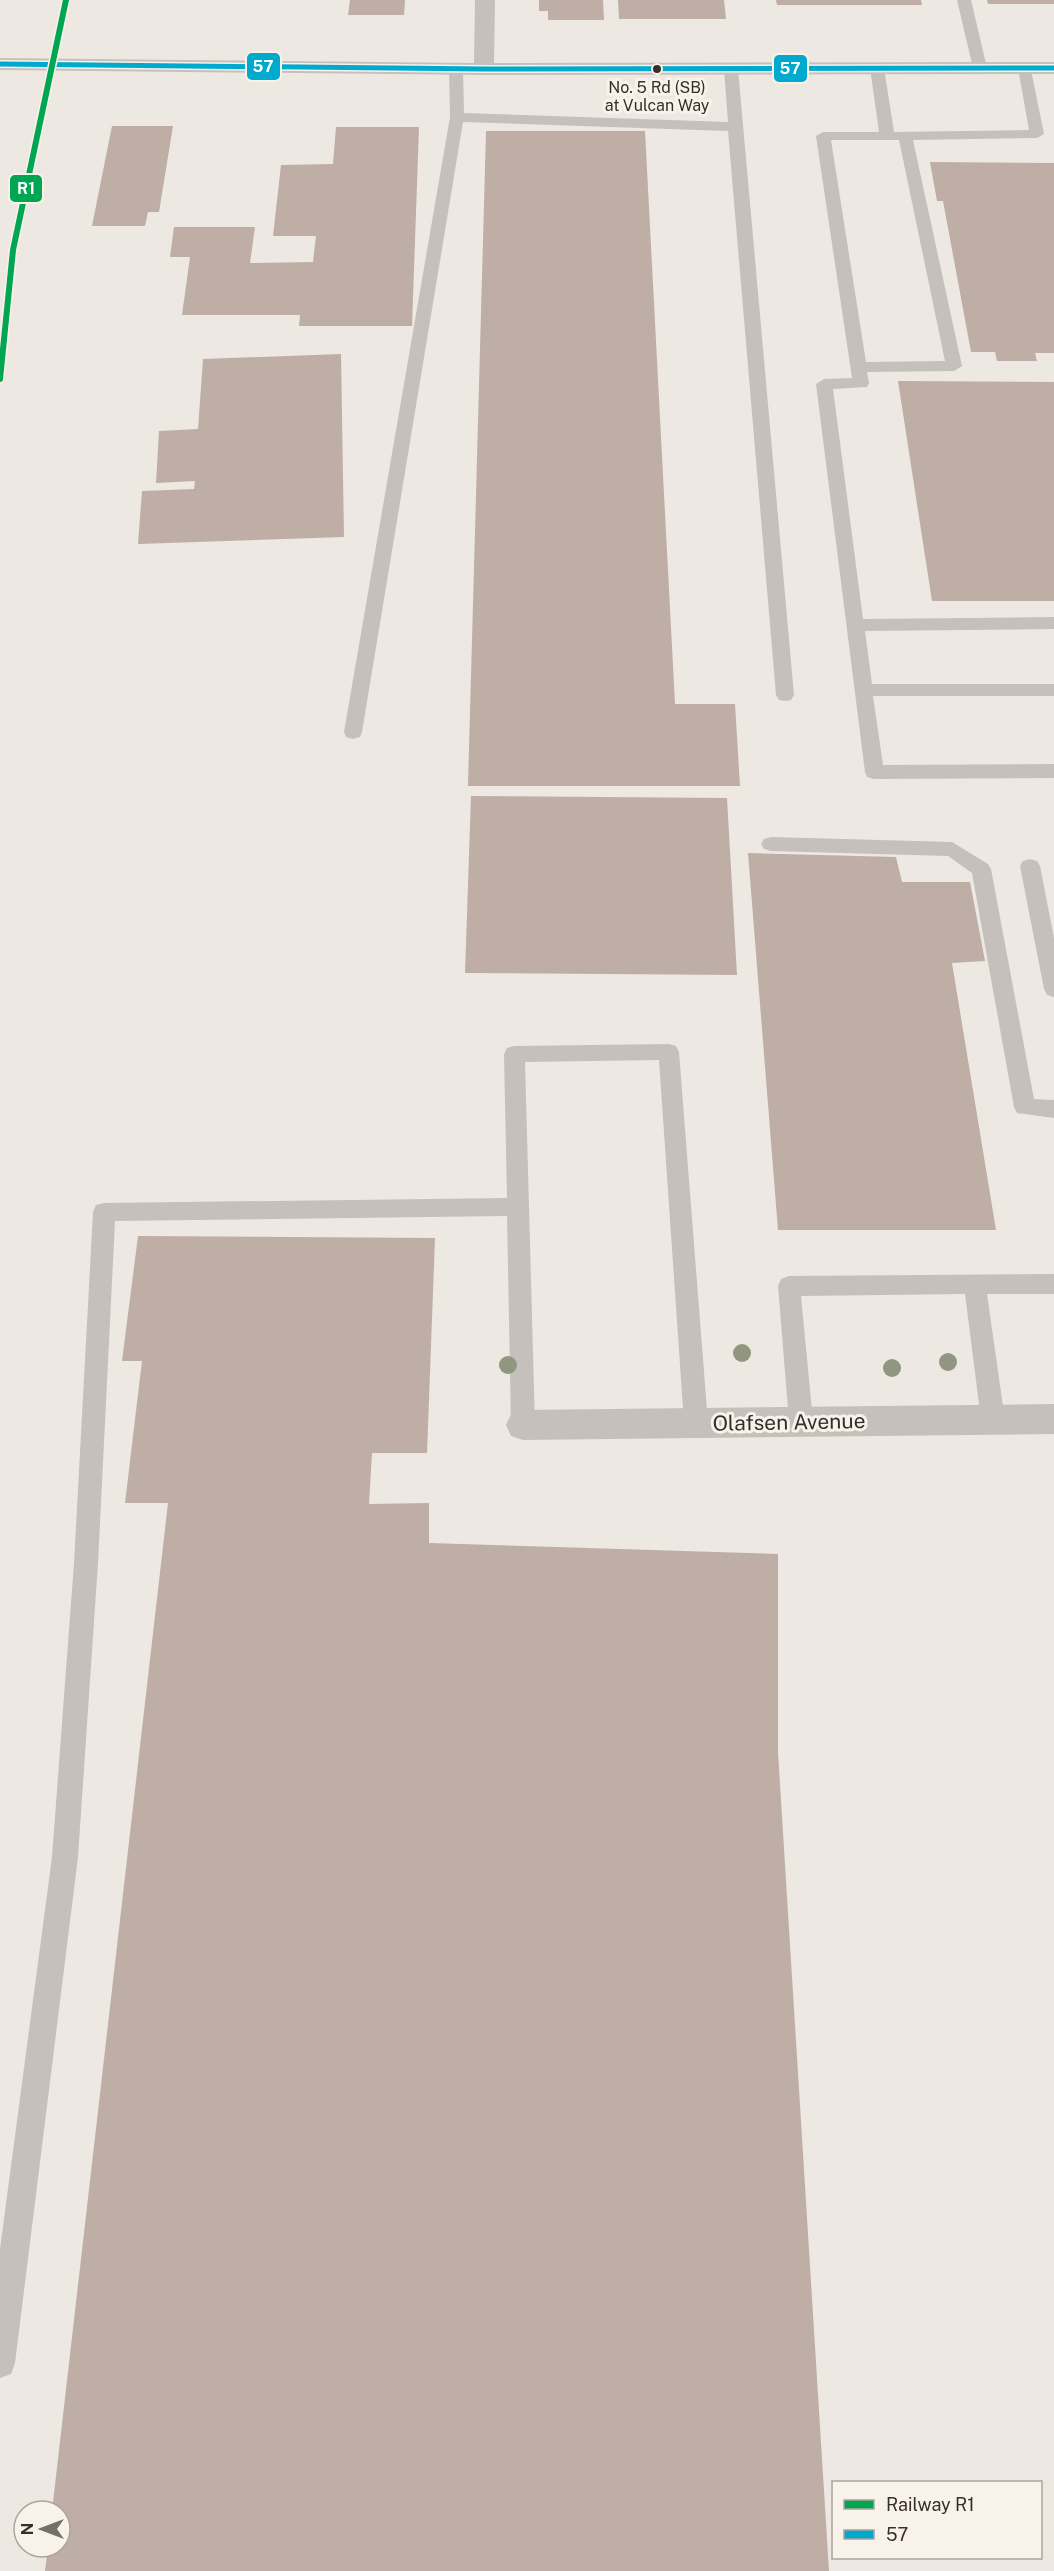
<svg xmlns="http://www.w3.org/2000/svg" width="1054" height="2571" viewBox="0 0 1054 2571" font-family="'Public Sans',sans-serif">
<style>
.building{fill:#bfaea5}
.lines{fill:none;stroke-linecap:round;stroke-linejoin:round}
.service{fill:#c5c0bb;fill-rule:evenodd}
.minor{fill:#c5c0bb;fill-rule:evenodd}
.tertiary{fill:#c5c0bb;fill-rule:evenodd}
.bus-1-casing{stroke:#f9f2ea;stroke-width:8}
.bus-1{stroke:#00a9ce;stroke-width:5}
.rail-1-casing{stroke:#f9f2ea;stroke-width:9}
.rail-1{stroke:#00a651;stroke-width:6}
.tree{fill:#919680}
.bus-dot{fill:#362e29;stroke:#f9f2ea;stroke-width:2}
.labels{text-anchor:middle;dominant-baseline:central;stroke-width:6;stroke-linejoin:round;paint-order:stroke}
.far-bus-label{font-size:16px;fill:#362e29;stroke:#f9f2ea}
.street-label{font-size:21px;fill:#362e29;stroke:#f9f2ea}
.line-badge{stroke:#f9f2ea;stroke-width:2}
.badge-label{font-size:16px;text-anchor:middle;font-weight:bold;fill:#fff}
</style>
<rect width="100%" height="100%" fill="#ede8e2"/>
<g class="building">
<path d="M350,0h55l-1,15h-56z"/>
<path d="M539,0h64l1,20h-56v-9h-9z"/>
<path d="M618,0h106l2,19h-107z"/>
<path d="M776,0h145l1,5h-145z"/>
<path d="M987,0h67v4h-66z"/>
<path d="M112,126h61l-14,86h-11l-3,14h-53z"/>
<path d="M336,127h83l-7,199h-113l1,-11h-118l8,-58h-20l4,-30h81l-5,36 63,-1 3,-26h-43l8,-71 52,-1z"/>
<path d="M486,131h159l30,573h60l5,82h-272z"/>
<path d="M930,162l124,1v190h-19l2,8h-40l-2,-9h-24l-28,-151h-6z"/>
<path d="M341,354l3,183 -206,7 4,-53 52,-2 1,-8 -39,2 3,-52 39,-2 5,-70z"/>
<path d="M898,381l156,1v219h-122z"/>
<path d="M471,796l256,2 10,177 -272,-2z"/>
<path d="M748,853l148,4 6,25h68l15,79 -33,2 44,267h-218z"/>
<path d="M138,1236l297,2 -8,215h-55l-3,51 60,-1v40l349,11v198l51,819h-784l3,-24h12v-36h-8l116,-1008h-43l17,-142h-20z"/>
</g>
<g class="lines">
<g class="service">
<path d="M957,0h14l16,68 -2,3h-10l-2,-3z"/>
<path d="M877,64l7,4 10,64 135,-2 -11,-62 2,-3h10l14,69 -7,4 -124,2 49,226 -8,5 -87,1 2,11 -2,4 -34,2 30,230 191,-2v12l-189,2 7,53h182v12h-181l10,69 171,-1v14l-180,1 -7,-2 -2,-5 -49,-388 8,-5 28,-1 -36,-242 7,-4h56l-9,-64zM831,140h68l46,221 -79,1z"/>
<path d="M456,65l7,4 1,44 264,9 -4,-53 7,-4 7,4 56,626 -3,5 -6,1 -6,-1 -3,-5 -48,-564 -265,-9 -101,610 -2,5 -7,2 -7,-2 -2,-5 106,-615 -1,-48z"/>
<path d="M771,837l181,5 36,22 3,5 43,230 20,1v18l-37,-5 -3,-6 -42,-234 -24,-17 -177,-5 -7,-2 -3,-5 3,-5z"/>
<path d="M1030,859l7,2 3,5 14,72v59l-7,-2 -3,-6 -24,-123 3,-5z"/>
<path d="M669,1044l7,2 3,6 29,371 -4,7 -8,3 -8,-3 -4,-7 -25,-363 -134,2 10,363 -4,7 -8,4 -8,-4 -4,-7 -4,-209 -392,5 -17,342 -20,294 -63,506 -4,11 -11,4v-129l52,-392 22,-294 19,-351 3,-7 8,-2 403,-5 -3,-144 3,-6 7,-2z"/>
<path d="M1054,1274v20h-67l18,126 -4,7 -8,3 -8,-3 -4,-7 -16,-126 -164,2 12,125 -4,7 -8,3 -8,-3 -4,-7 -11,-135 3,-7 8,-3z"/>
</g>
<path class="minor" d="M1054,1404v30l-531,6 -12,-4 -5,-11 5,-11 12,-4z"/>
<path class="tertiary" d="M475,0h20l-1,63 560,-1v12l-570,1 -484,-5v-12l474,5z"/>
<defs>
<path id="bus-1" d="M0,64l484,5 570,-1"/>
</defs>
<use href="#bus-1" class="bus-1-casing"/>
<use href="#bus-1" class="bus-1"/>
<defs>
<path id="rail-1" d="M0,379l13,-129 53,-250"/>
</defs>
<use href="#rail-1" class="rail-1-casing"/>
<use href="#rail-1" class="rail-1"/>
</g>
<g class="tree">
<circle cx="742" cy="1353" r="9"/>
<circle cx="948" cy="1362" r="9"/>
<circle cx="508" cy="1365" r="9"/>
<circle cx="892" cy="1368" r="9"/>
</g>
<circle class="bus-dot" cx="657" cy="69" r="5"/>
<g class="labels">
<g class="far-bus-label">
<text x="657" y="87">No. 5 Rd (SB)<tspan x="657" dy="18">at Vulcan Way</tspan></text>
</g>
<g class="street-label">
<text transform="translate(789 1422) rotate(-1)">Olafsen Avenue</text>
</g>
</g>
<g class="line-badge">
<rect x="246" y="52" width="35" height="29" rx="6" fill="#00a9ce"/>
<rect x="773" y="54" width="35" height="29" rx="6" fill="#00a9ce"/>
<rect x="9" y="174" width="34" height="29" rx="6" fill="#00a651"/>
</g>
<g class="badge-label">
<text x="263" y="72">57</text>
<text x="790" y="74">57</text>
<text x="26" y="194">R1</text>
</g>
<rect x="832" y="2481" width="210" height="78" fill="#f9f2ea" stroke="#aba49d" stroke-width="1.5"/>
<rect x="844" y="2500" width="30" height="9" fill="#00a651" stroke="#aba49d" stroke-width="1.5"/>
<text x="886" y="2511" font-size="18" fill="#362e29">Railway R1</text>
<rect x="844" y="2530" width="30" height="9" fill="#00a9ce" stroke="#aba49d" stroke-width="1.5"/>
<text x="886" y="2541" font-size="18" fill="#362e29">57</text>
<g transform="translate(42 2529) rotate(270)"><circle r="28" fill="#f9f2ea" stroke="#aba49d" stroke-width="1.5"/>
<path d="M0-4.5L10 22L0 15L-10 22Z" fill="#766f6a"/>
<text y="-9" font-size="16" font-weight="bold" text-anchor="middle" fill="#362e29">N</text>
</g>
</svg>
